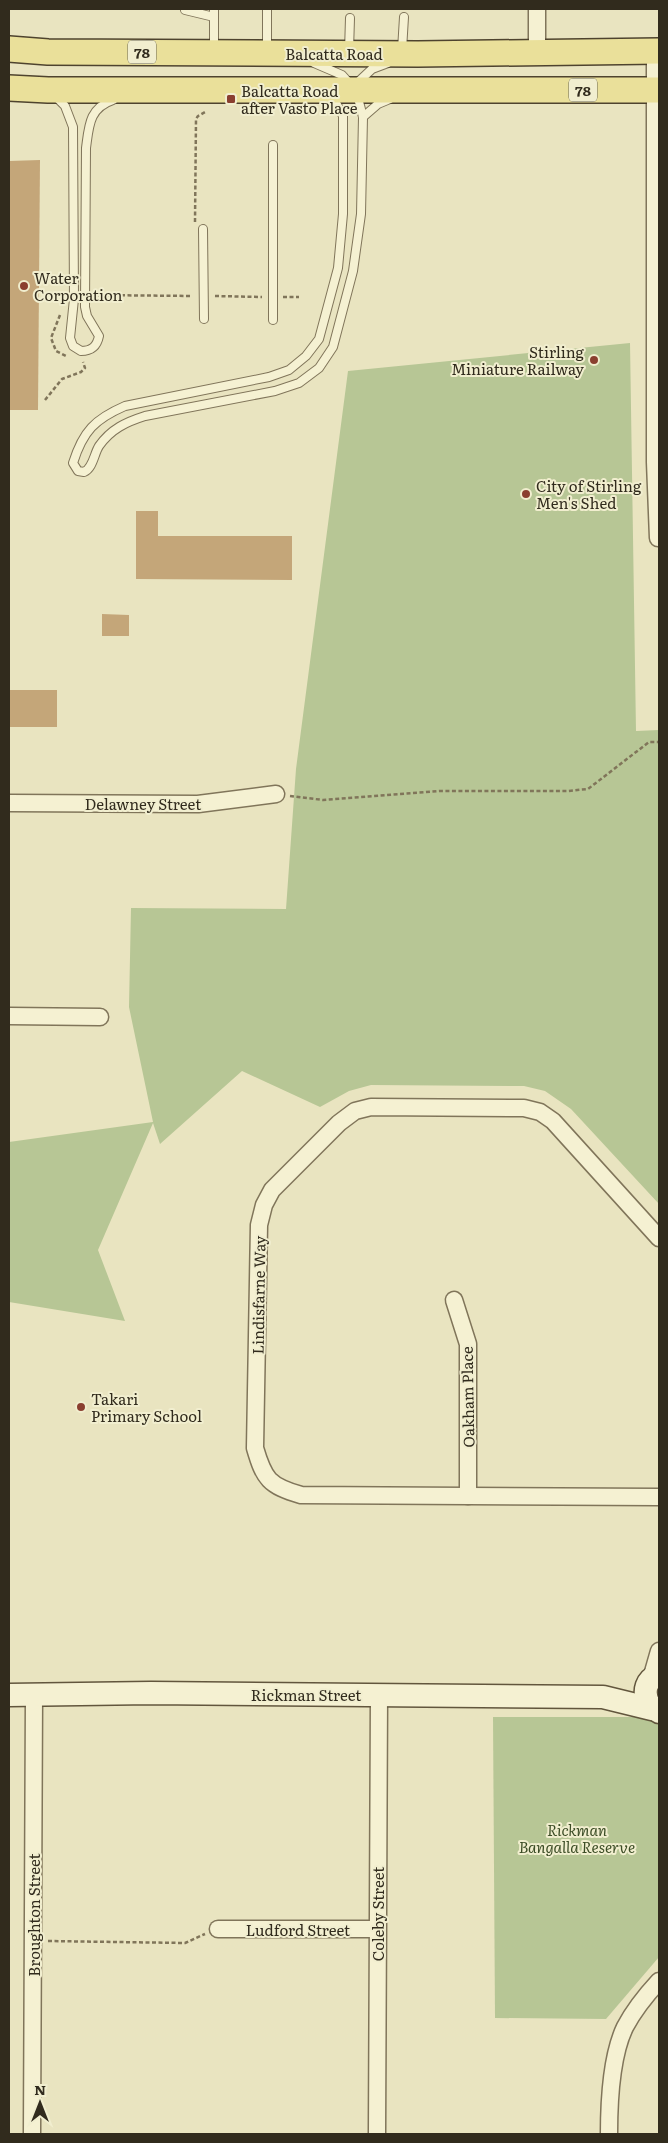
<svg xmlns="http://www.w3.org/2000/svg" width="668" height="2143" viewBox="0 0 668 2143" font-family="Literata,serif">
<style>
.green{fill:#b7c695}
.building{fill:#c4a679}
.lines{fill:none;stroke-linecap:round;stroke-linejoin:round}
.lane-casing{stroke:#80755a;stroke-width:10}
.street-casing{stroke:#80755a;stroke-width:19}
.secondary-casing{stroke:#62563d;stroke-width:25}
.primary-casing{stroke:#4e432e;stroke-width:28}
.path{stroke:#80755a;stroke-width:2.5;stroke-dasharray:4 2.5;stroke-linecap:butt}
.lane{stroke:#f5f1d2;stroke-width:8}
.street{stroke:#f5f1d2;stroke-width:16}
.secondary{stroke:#f5f1d2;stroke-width:22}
.primary{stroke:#eae09a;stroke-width:25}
.poi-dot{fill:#8a3f2f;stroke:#f1eecf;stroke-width:2}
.labels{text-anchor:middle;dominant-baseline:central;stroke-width:4;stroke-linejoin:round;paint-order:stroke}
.shield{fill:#f1eecf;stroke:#6b6652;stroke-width:1}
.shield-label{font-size:14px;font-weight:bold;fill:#312b1d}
.street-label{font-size:15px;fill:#312b1d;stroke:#f1eecf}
.poi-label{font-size:15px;fill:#312b1d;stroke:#f1eecf;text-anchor:start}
.park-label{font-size:15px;font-style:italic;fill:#3b4c25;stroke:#f1eecf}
</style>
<rect width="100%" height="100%" fill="#e9e4c0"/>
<g class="green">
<path d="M630,343l6,388 23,-1v474l-88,-95 -26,-18 -21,-5 -153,-1 -22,6 -29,16 -78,-36 -82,73 -7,-21 -55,127 27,71 -116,-19v-160l144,-20 -24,-115 2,-99 155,1 10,-140 52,-398z"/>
<path d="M493,1717h166v240l-53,62 -111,-1z"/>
</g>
<g class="building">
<path d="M40,160l-2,250h-29v-249z"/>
<path d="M136,511h22v25h134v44l-156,-1z"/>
<path d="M102,614l27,1v21h-27z"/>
<rect x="9" y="690" width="48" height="37"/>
</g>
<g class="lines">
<defs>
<g id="lane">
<path d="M185,10l29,7"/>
<path d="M214,50v-41"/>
<path d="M402,50l2,-33"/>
<path d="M267,51v-42"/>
<path d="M349,51l1,-33"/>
<path d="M314,63l28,12 9,10"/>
<path d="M356,84l16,-15 16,-6"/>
<path d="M55,96l10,10 8,21 1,172 -4,39 3,8 8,5c11,0 16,-5 18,-15l-12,-20 -2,-9 1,-159c3,-22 3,-40 27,-48"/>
<path d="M328,97l7,4 8,15v98l-5,54 -19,71 -13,17 -17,14 -20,7 -144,29c-30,13 -42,25 -52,57l5,8 6,1c9,-4 10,-18 15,-26 12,-17 27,-24 46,-30l130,-25 24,-8 20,-15 14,-21 20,-76 8,-57 2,-97 -6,-23"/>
<path d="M363,117l15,-13 12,-5"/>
<path d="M273,145v175"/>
<path d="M203,229l1,90"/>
</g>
<g id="street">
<path d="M537,9v44"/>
<path d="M655,51v411l3,76"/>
<path d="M9,803l189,1 78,-10"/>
<path d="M9,1016l91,1"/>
<path d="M659,1238l-106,-117 -13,-9 -16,-4 -153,-1 -16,4 -16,12 -67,67 -8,15 -5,20 -4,223c9,31 14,38 46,47l358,2"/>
<path d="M454,1300l14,44v152"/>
<path d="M651,1679l8,-28"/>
<path d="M218,1929h159"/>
<path d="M32,2134l2,-439"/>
<path d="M377,2134l2,-439"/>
<path d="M609,2134c0,-32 2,-78 16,-107 9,-17 21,-32 34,-46"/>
</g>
<g id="secondary">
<path d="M659,1674c-13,6 -16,16 -11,29l11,9"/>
<path d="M9,1695l142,-2 452,4 49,12"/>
</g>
<g id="primary">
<path d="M9,49l39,3 370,2 241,-3"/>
<path d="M9,88l39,2h611"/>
</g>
</defs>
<use href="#lane" class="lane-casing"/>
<use href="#street" class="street-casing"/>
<use href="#secondary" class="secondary-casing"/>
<use href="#primary" class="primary-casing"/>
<g class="path">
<path d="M195,222l1,-103 2,-3 9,-5"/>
<path d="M95,295l97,1"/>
<path d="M215,296l47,1"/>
<path d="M283,297h16"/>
<path d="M60,315l-9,23 5,13 10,5"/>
<path d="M45,400l17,-21 19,-7 4,-4 -2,-6"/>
<path d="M290,796l33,4 117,-9h128l20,-2 61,-47h10"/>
<path d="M48,1941l137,2 20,-9"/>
</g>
<use href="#lane" class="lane"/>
<use href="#street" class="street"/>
<use href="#secondary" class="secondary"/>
<use href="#primary" class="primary"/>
</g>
<g class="poi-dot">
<rect x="226" y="94" width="10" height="10" rx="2.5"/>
<circle cx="24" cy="286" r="5"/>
<circle cx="594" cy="360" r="5"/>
<circle cx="526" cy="494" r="5"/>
<circle cx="81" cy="1407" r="5"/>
</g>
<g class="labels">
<g class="shield">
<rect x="128" y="40.5" width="28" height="23" rx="4"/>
<rect x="569" y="78.5" width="28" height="23" rx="4"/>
</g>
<g class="shield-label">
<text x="142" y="52">78</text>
<text x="583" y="90">78</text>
</g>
<g class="street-label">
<text x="334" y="53">Balcatta Road</text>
<text x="143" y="803">Delawney Street</text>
<text transform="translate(258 1295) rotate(-89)">Lindisfarne Way</text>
<text transform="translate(467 1397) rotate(-91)">Oakham Place</text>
<text x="306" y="1694">Rickman Street</text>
<text transform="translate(377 1914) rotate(-90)">Coleby Street</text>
<text transform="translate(33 1915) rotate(-90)">Broughton Street</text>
<text x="298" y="1929">Ludford Street</text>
</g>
<g class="poi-label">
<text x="241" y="90">Balcatta Road<tspan x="241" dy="17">after Vasto Place</tspan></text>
<text x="34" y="277">Water<tspan x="34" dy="17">Corporation</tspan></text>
<text x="584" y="351" text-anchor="end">Stirling<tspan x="584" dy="17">Miniature Railway</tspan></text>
<text x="536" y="485">City of Stirling<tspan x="536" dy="17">Men's Shed</tspan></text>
<text x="91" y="1398">Takari<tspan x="91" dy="17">Primary School</tspan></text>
</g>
<g class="park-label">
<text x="577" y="1829">Rickman<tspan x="577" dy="17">Bangalla Reserve</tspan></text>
</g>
</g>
<rect width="668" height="2143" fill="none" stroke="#312b1d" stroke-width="20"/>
<g transform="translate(40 2103)" stroke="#f1eecf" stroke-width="4" paint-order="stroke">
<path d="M0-4L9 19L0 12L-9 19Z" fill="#312b1d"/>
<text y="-8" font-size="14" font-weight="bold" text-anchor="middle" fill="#312b1d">N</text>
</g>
</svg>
